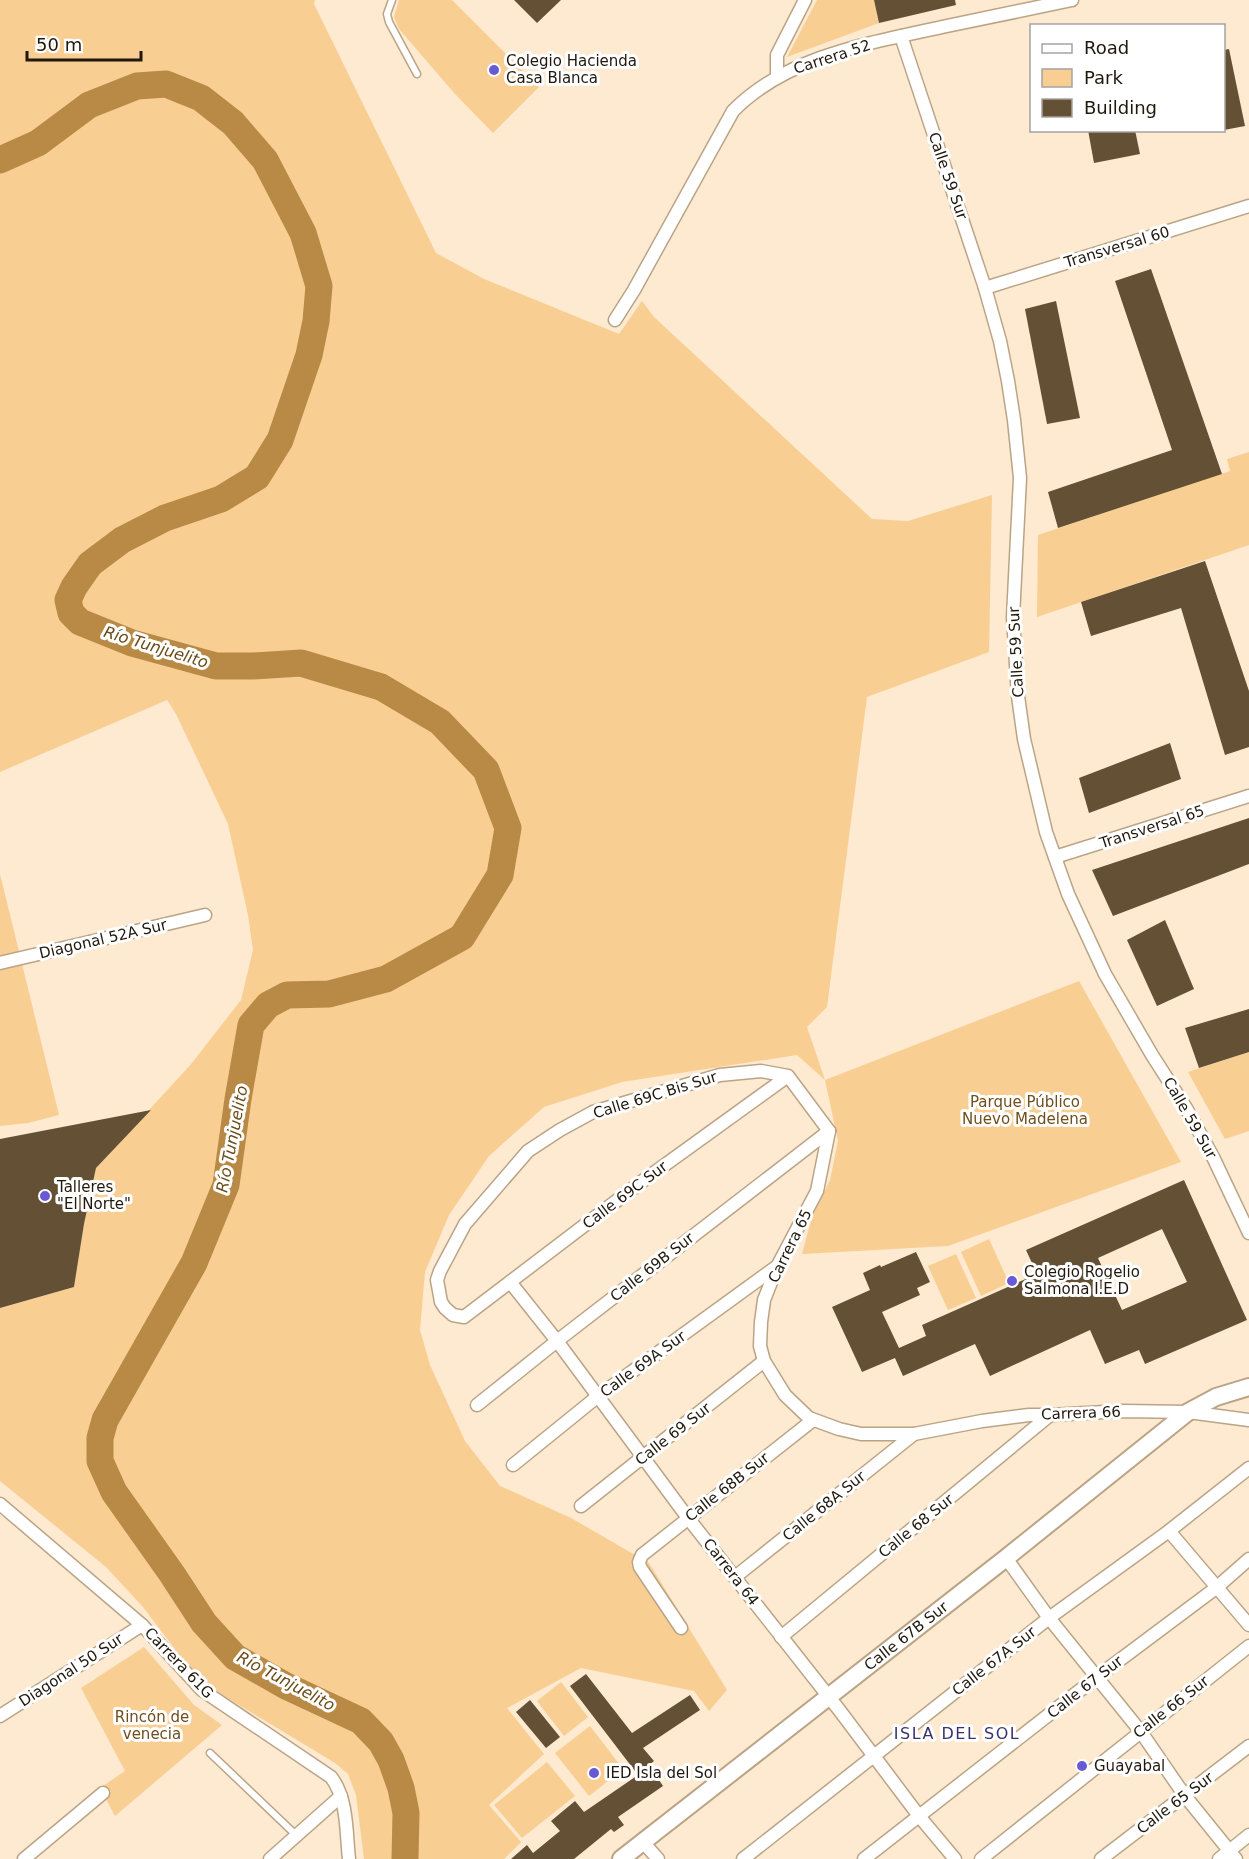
<svg xmlns="http://www.w3.org/2000/svg" width="1249" height="1859" viewBox="0 0 1249 1859" font-family="'DejaVu Sans',sans-serif">
<style>
.green{fill:#f9ce93}
.lines{fill:none;stroke-linecap:round;stroke-linejoin:round}
.river{stroke:#b88a46;stroke-width:27}
.building{fill:#645034;fill-rule:evenodd}
.lane-casing{stroke:#bba486;stroke-width:9}
.street-casing{stroke:#bba486;stroke-width:15}
.secondary-casing{stroke:#bba486;stroke-width:20}
.lane{stroke:#fff;stroke-width:6}
.street{stroke:#fff;stroke-width:12}
.secondary{stroke:#fff;stroke-width:16}
.poi-dot{fill:#6959d3;stroke:#fff;stroke-width:2}
.labels{text-anchor:middle;dominant-baseline:central;stroke-width:6;stroke-linejoin:round;paint-order:stroke}
.street-label{font-size:15px;fill:#20180c;stroke:#fff}
.poi-label{font-size:15px;fill:#20180c;stroke:#fff;text-anchor:start}
.park-label{font-size:15px;fill:#6f4e1c;stroke:#fff}
.water-label{font-size:16px;font-style:italic;fill:#6b4b17;stroke:#fff}
.neighbourhood-label{font-size:16px;letter-spacing:1.5px;fill:#38326e;stroke:#fff}
</style>
<rect width="100%" height="100%" fill="#fdead0"/>
<g class="green">
<path d="M0,0h315l-1,4 122,249 48,26 135,55 23,-33 12,16 218,202 36,2 84,-26 -3,157 -122,45 -40,310 -20,20 18,53 254,-99 102,181 -233,84 -146,8 10,-37 18,-37 8,-39 -13,-61 -28,-25 -175,27 -78,25 -55,49 -40,59 -24,57 -5,58 10,35 35,76 35,45 71,32 78,45 78,127 -18,21 -15,-20 -113,-23 -74,40 37,46 -55,51 32,37 -17,17h-140l-8,-64 -8,-21 -13,-11 -111,-67 -24,-19 -22,-24 -35,-46 -37,-40 -106,-86v-173l74,-21 10,-63 12,-56 96,-105 49,-63 12,-50 -5,-35 -20,-91 -52,-110 -9,-14 -167,72z"/>
<path d="M399,0h53l87,87 -46,46 -38,-39 -56,-65 -5,-12z"/>
<path d="M817,0h57l5,23 -92,34z"/>
<path d="M1249,452v93l-212,72 1,-82 192,-64 -3,-12z"/>
<path d="M0,874l59,241 -31,8 -28,3z"/>
<path d="M1249,1052v79l-24,8 -37,-67z"/>
<path d="M989,1239l20,44 -28,13 -20,-44z"/>
<path d="M956,1254l20,44 -28,12 -20,-44z"/>
<path d="M144,1647l50,58 28,20 -107,91 -15,-28 25,-17 -44,-83z"/>
<path d="M561,1682l27,35 -24,19 -27,-35z"/>
<path d="M590,1726l33,43 -34,27 -34,-43z"/>
<path d="M547,1762l28,34 -53,42 -28,-33z"/>
</g>
<g class="lines">
<path class="river" d="M0,160l38,-17 51,-38 48,-19 29,-2 35,14 32,25 32,37 38,73 16,53 -3,35 -7,34 -29,85 -23,37 -36,22 -56,19 -43,22 -32,24 -16,23 -6,13 3,13 9,9 52,21 84,23h37l48,-3 80,24 59,35 46,48 22,58 -8,47 -38,62 -76,42 -57,15 -42,1 -19,10 -17,20 -13,74 -12,86 -32,78 -89,157 -5,18v23l14,31 58,82 32,49 31,34 51,29 75,35 20,21 10,18 10,28 5,25 -1,46"/>
</g>
<g class="building">
<path d="M514,0h47l-24,23z"/>
<path d="M874,0h81l1,5 -77,18z"/>
<path d="M1229,49l16,77 -21,4v-80z"/>
<path d="M1088,130h47l5,24 -46,9z"/>
<path d="M1151,269l71,205 -164,54 -10,-36 124,-42 -57,-169z"/>
<path d="M1056,301l24,117 -33,6 -22,-115z"/>
<path d="M1205,561l44,130v56l-24,8 -44,-147 -90,28 -10,-34z"/>
<path d="M1170,743l11,36 -92,34 -10,-35z"/>
<path d="M1249,818v46l-136,52 -21,-46z"/>
<path d="M1165,920l29,69 -37,17 -30,-66z"/>
<path d="M1249,1009v43l-50,16 -14,-40z"/>
<path d="M151,1110l-55,58 -12,56 -10,63 -74,21v-169z"/>
<path d="M1184,1180l63,140 -102,44 -6,-14 -34,14 -15,-34 -100,46 -15,-32 -72,32 -8,-18 -33,14 -30,-65 38,-17 -7,-17 17,-8 1,2 35,-15 14,30 -13,6 3,7 -38,17 17,36 27,-12 -4,-11 115,-51 -11,-24zM1162,1229l25,53 -65,28 -24,-52z"/>
<path d="M586,1674l46,59 58,-38 10,15 -57,38 11,13 -5,4 14,21 -45,31 6,8 -10,7 -3,-3 -37,30h-63l16,-14 6,8 27,-22 -9,-10 24,-20 9,11 54,-37 -68,-89z"/>
<path d="M530,1700l30,37 -14,11 -30,-36z"/>
</g>
<g class="lines">
<defs>
<g id="lane">
<path d="M392,0l-5,14 2,8 28,52"/>
<path d="M210,1753l86,82"/>
</g>
<g id="street">
<path d="M901,36l84,252 15,53 8,40 6,39 6,58 -7,139 5,79 6,43 22,93 22,62 37,80 47,81 34,53 27,49 36,76"/>
<path d="M777,76v-21l28,-55"/>
<path d="M985,288l264,-82"/>
<path d="M615,320l19,-30 99,-179c54,-55 137,-68 209,-84 44,-9 87,-18 130,-27"/>
<path d="M1055,857l194,-61"/>
<path d="M0,963l205,-48"/>
<path d="M788,1076l-144,104 -180,137 -11,-2 -8,-7 -4,-6 -4,-22 3,-9 25,-47 63,-73 32,-21 33,-18 127,-37 41,-4 27,5 41,55"/>
<path d="M829,1131l-12,60 -40,76 -13,33 -3,22 -1,24 4,15 21,34 24,23 30,11 22,5h53l68,-13 47,-6h21l73,-4 65,1 61,8"/>
<path d="M510,1282l47,59 131,177 152,193 79,105 36,43"/>
<path d="M477,1405l80,-64 272,-210"/>
<path d="M513,1465l84,-68 179,-130"/>
<path d="M0,1504l142,121 60,65 129,87c17,22 15,56 18,82"/>
<path d="M581,1506l183,-145"/>
<path d="M1169,1531l80,94"/>
<path d="M1006,1558l43,60 92,114 44,64 51,63"/>
<path d="M735,1577l179,-143"/>
<path d="M681,1628l-41,-61 -1,-5 3,-7 171,-135"/>
<path d="M781,1637l269,-222"/>
<path d="M0,1716l142,-91"/>
<path d="M643,1842l15,17"/>
<path d="M24,1859l79,-66"/>
<path d="M270,1859l71,-63"/>
<path d="M743,1859l306,-241 120,-87 80,-63"/>
<path d="M864,1859l233,-182 119,-89 33,-29"/>
<path d="M981,1859l268,-213"/>
<path d="M1101,1859l148,-113"/>
<path d="M1219,1859l30,-24"/>
</g>
<g id="secondary">
<path id="s1" d="M621,1859l385,-301 182,-146 28,-15 33,-10"/>
</g>
</defs>
<use href="#lane" class="lane-casing"/>
<use href="#street" class="street-casing"/>
<use href="#secondary" class="secondary-casing"/>
<use href="#lane" class="lane"/>
<use href="#street" class="street"/>
<use href="#secondary" class="secondary"/>
</g>
<g class="poi-dot">
<circle cx="494" cy="70" r="6"/>
<circle cx="45" cy="1196" r="6"/>
<circle cx="1012" cy="1281" r="6"/>
<circle cx="1082" cy="1766" r="6"/>
<circle cx="594" cy="1773" r="6"/>
</g>
<g class="labels">
<g class="street-label">
<text transform="translate(832 57) rotate(-18)">Carrera 52</text>
<text transform="translate(948 176) rotate(71)">Calle 59 Sur</text>
<text transform="translate(1117 247) rotate(-17)">Transversal 60</text>
<text transform="translate(1016 652) rotate(-93)">Calle 59 Sur</text>
<text transform="translate(1152 827) rotate(-18)">Transversal 65</text>
<text transform="translate(103 939) rotate(-13)">Diagonal 52A Sur</text>
<text transform="translate(655 1095) rotate(-17)">Calle 69C Bis Sur</text>
<text transform="translate(1190 1118) rotate(60)">Calle 59 Sur</text>
<text transform="translate(625 1195) rotate(-37)">Calle 69C Sur</text>
<text transform="translate(790 1246) rotate(-64)">Carrera 65</text>
<text transform="translate(652 1267) rotate(-38)">Calle 69B Sur</text>
<text transform="translate(643 1364) rotate(-36)">Calle 69A Sur</text>
<text transform="translate(1081 1413) rotate(-2)">Carrera 66</text>
<text transform="translate(673 1434) rotate(-38)">Calle 69 Sur</text>
<text transform="translate(727 1487) rotate(-38)">Calle 68B Sur</text>
<text transform="translate(824 1506) rotate(-39)">Calle 68A Sur</text>
<text transform="translate(916 1526) rotate(-39)">Calle 68 Sur</text>
<text transform="translate(731 1572) rotate(52)">Carrera 64</text>
<text stroke="none"><textPath href="#s1" startOffset="362">Calle 67B Sur</textPath></text>
<text transform="translate(994 1661) rotate(-38)">Calle 67A Sur</text>
<text transform="translate(179 1663) rotate(46)">Carrera 61G</text>
<text transform="translate(71 1670) rotate(-33)">Diagonal 50 Sur</text>
<text transform="translate(1085 1687) rotate(-38)">Calle 67 Sur</text>
<text transform="translate(1171 1707) rotate(-38)">Calle 66 Sur</text>
<text transform="translate(1175 1803) rotate(-37)">Calle 65 Sur</text>
</g>
<g class="poi-label">
<text x="506" y="61">Colegio Hacienda<tspan x="506" dy="17">Casa Blanca</tspan></text>
<text x="57" y="1187">Talleres<tspan x="57" dy="17">"El Norte"</tspan></text>
<text x="1024" y="1272">Colegio Rogelio<tspan x="1024" dy="17">Salmona I.E.D</tspan></text>
<text x="1094" y="1766">Guayabal</text>
<text x="606" y="1773">IED Isla del Sol</text>
</g>
<g class="park-label">
<text x="1025" y="1102">Parque Público<tspan x="1025" dy="17">Nuevo Madelena</tspan></text>
<text x="152" y="1717">Rincón de<tspan x="152" dy="17">venecia</tspan></text>
</g>
<g class="water-label">
<text transform="translate(156 647) rotate(17)">Río Tunjuelito</text>
<text transform="translate(232 1139) rotate(-79)">Río Tunjuelito</text>
<text transform="translate(286 1681) rotate(28)">Río Tunjuelito</text>
</g>
<g class="neighbourhood-label">
<text x="957" y="1733">ISLA DEL SOL</text>
</g>
</g>
<rect x="1030" y="24" width="195" height="108" fill="#ffffff" stroke="#a6a39e" stroke-width="1.5"/>
<rect x="1042" y="44" width="30" height="9" fill="#ffffff" stroke="#a6a39e" stroke-width="1.5"/>
<text x="1084" y="54" font-size="18" fill="#20180c">Road</text>
<rect x="1042" y="69" width="30" height="18" fill="#f9ce93" stroke="#a6a39e" stroke-width="1.5"/>
<text x="1084" y="84" font-size="18" fill="#20180c">Park</text>
<rect x="1042" y="99" width="30" height="18" fill="#645034" stroke="#a6a39e" stroke-width="1.5"/>
<text x="1084" y="114" font-size="18" fill="#20180c">Building</text>
<path d="M27 51v9h114v-9" fill="none" stroke="#20180c" stroke-width="3"/>
<text x="36" y="51" font-size="18" fill="#20180c" stroke="#ffffff" stroke-width="4.5" paint-order="stroke">50 m</text>
</svg>
